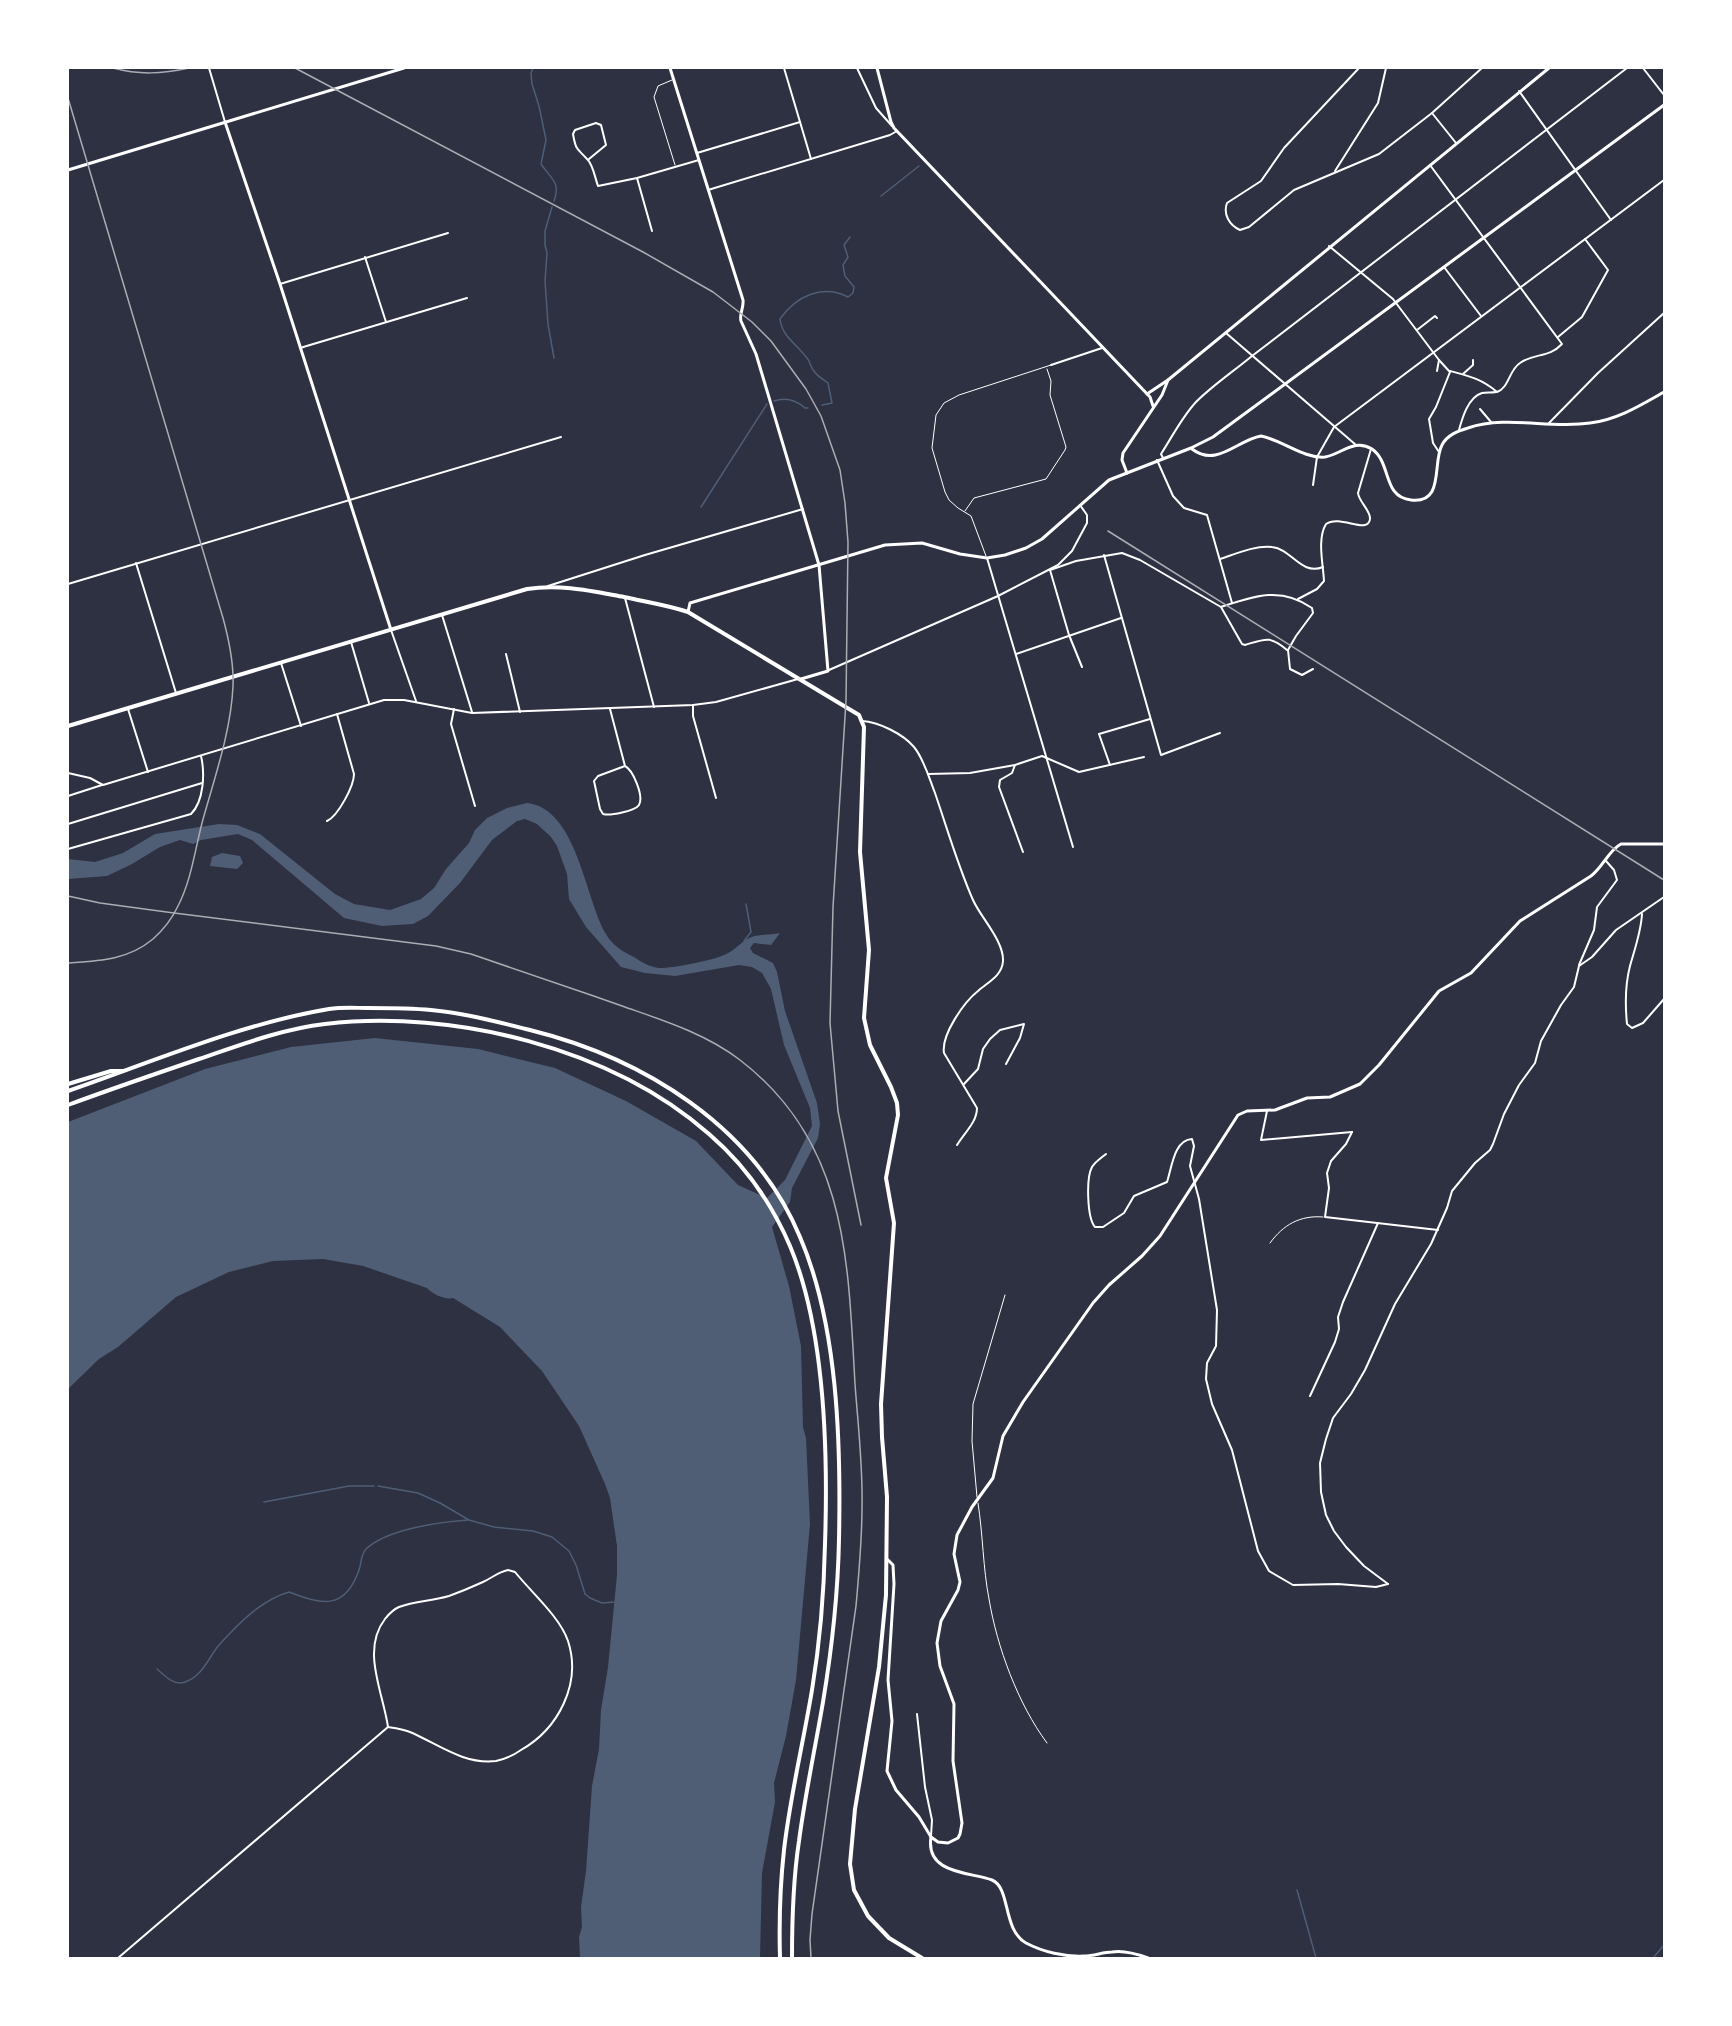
<svg xmlns="http://www.w3.org/2000/svg" width="1732" height="2026" viewBox="0 0 1732 2026" font-family="'IBM Plex Sans',sans-serif">
<style>
.water{fill:#4f5d75}
.lines{fill:none;stroke-linecap:round;stroke-linejoin:round}
.stream{stroke:#4f5d75;stroke-width:1.5}
.service{stroke:#fff;stroke-width:1}
.minor{stroke:#fff;stroke-width:2}
.tertiary{stroke:#fff;stroke-width:3}
.secondary{stroke:#fff;stroke-width:3}
.primary{stroke:#fff;stroke-width:4}
.motorway{stroke:#fff;stroke-width:4}
.rail{stroke:#abadb3;stroke-width:1.5}
</style>
<rect width="100%" height="100%" fill="#2d3142"/>
<g class="water">
<path d="M527,803c50,5 58,96 79,131 6,11 17,18 28,23 7,5 16,10 25,11 15,0 59,-8 71,-16 7,-4 12,-11 19,-14 8,-4 22,-3 31,-5l-9,12 -17,-2 -4,5 3,5 20,10 4,9 8,39 32,92 3,21 -2,14 -26,50 -2,14 -18,25 17,59 12,60 2,81 3,11 4,86 -14,156 -10,56 -12,47 1,19 -13,71 -2,85h-180l-1,-21 3,-10 -1,-20 5,-36 6,-85 7,-37 2,-39 7,-43 9,-92v-29l-7,-48 -5,-14 -26,-58 -37,-55 -42,-44 -47,-29c-8,2 -21,-4 -26,-10l-64,-22 -40,-7 -50,2 -44,11 -53,25 -58,50 -19,12 -31,30v-267l137,-53 86,-22 84,-9 103,11 77,19 71,33 70,40 42,44 29,13 18,-18 27,-54 -2,-18 -26,-63 -13,-56 -9,-16 -10,-6 -13,-2 -64,11 -30,-3 -24,-6 -35,-40 -17,-28 -2,-25 -10,-28 -6,-9 -14,-13 -12,-5 -8,2 -25,19 -32,43 -32,33 -15,8 -31,2 -38,-8 -92,-78 -14,-6 -37,6 -8,4 -13,-4 -20,7 -28,17 -25,12 -39,3v-20l27,3 28,-9 32,-19 64,-10 18,1 23,9 75,60 19,10 36,6 31,-11 13,-11 12,-19 23,-26 6,-13 12,-12 20,-10z"/>
<path d="M222,853l18,3 3,7 -6,6 -27,-3 2,-9z"/>
</g>
<g class="lines">
<g class="stream">
<path d="M533,68l-2,5 1,11 7,22 7,34 -5,24c10,15 20,18 13,37"/>
<path d="M881,196l38,-30"/>
<path d="M552,207l-7,24v14l2,8 -2,28 3,43 6,34"/>
<path d="M774,401c12,-4 22,-1 31,7h3"/>
<path d="M822,405l10,-2 -4,-20c-7,-5 -14,-9 -17,-17 -3,-5 0,-3 -4,-8 -10,-14 -25,-21 -27,-39 16,-23 42,-35 68,-22l5,-4 1,-6 -9,-11 -2,-11 5,-8 -4,-12 6,-8"/>
<path d="M701,507l66,-103"/>
<path d="M744,941l7,-9 -5,-28"/>
<path d="M378,1486l40,7 22,10 29,17 25,7 39,4 19,6 17,14 7,14 9,29 5,4 12,5 12,-1"/>
<path d="M264,1502l85,-16h25"/>
<path d="M157,1669c8,7 17,17 28,13 17,-5 24,-25 34,-37 19,-21 42,-45 70,-53 34,13 56,18 70,-22 3,-8 1,-14 7,-21 21,-20 74,-27 102,-29"/>
<path d="M1297,1890l19,68"/>
<path d="M1653,1958l11,-13"/>
</g>
<g class="service">
<path d="M672,80l-14,6 -4,11 21,68"/>
<path d="M965,511l9,-13 72,-19 19,-29 1,-3 -16,-52 1,-14 -4,-12"/>
<path d="M986,556l-15,-40 -13,-8 -9,-8 -4,-8 -13,-44 4,-33 8,-12 15,-8 92,-30"/>
<path d="M1270,1243c13,-18 30,-28 53,-26"/>
<path d="M977,1497l-5,-56 1,-37 32,-109"/>
<path d="M978,1503c5,32 5,65 11,96 8,48 29,105 58,144"/>
</g>
<g class="minor">
<path d="M209,68l16,54"/>
<path d="M784,68l27,91"/>
<path d="M857,68l19,40 16,18"/>
<path d="M1359,68l-75,80 -23,33 -34,22c-4,11 2,22 13,27l9,-3 45,-37 85,-36 53,-41 50,-45"/>
<path d="M1643,68l21,27"/>
<path d="M1519,91l92,129"/>
<path d="M1432,113l24,30"/>
<path d="M697,153l103,-31"/>
<path d="M589,159l17,-14 -5,-20 -5,-2 -21,7 -2,4c3,17 4,14 14,25 6,5 8,19 11,27l39,-8 62,-18"/>
<path d="M1430,165l132,179c-13,14 -28,9 -42,19 -11,7 -11,25 -23,29 -15,-13 -28,-16 -47,-21"/>
<path d="M1335,171l43,-68 8,-35"/>
<path d="M637,178l15,53"/>
<path d="M708,190l182,-55 7,-4"/>
<path d="M1329,246l64,53 46,61 10,11"/>
<path d="M365,257l21,65"/>
<path d="M1444,267l37,49"/>
<path d="M280,284l168,-51"/>
<path d="M1417,330l18,-14 2,2"/>
<path d="M1226,333l130,112"/>
<path d="M1558,337l24,-20 26,-47 -23,-31"/>
<path d="M300,348l167,-50"/>
<path d="M1051,365l51,-17"/>
<path d="M1437,371l2,-11"/>
<path d="M1463,374l10,-9v-5"/>
<path d="M1480,409l11,13"/>
<path d="M1549,423l49,-50 66,-60"/>
<path d="M1459,430c3,-11 9,-33 23,-37 4,-1 10,0 14,-1"/>
<path d="M1439,452l-6,-9 -4,-24 7,-12 14,-35"/>
<path d="M1163,458l-2,-4c11,-17 21,-37 35,-52 17,-17 38,-31 56,-46l375,-288"/>
<path d="M1157,460l16,36 11,12 23,7 25,88"/>
<path d="M1313,485l4,-28 17,-30 330,-247"/>
<path d="M1104,555l57,200 59,-22"/>
<path d="M987,558l86,289"/>
<path d="M1220,559c15,-5 36,-14 52,-12 20,2 29,29 51,20"/>
<path d="M136,563l40,130"/>
<path d="M68,584l493,-147"/>
<path d="M548,586l97,-31 158,-46"/>
<path d="M625,598l29,109"/>
<path d="M1298,599l19,-10 7,-8c-1,-18 -7,-42 2,-57 14,-10 42,11 44,-5 1,-8 -11,-17 -12,-26l13,-44"/>
<path d="M1221,607l21,37 3,1c20,-6 25,-10 42,5"/>
<path d="M442,615l30,97"/>
<path d="M391,630l25,71"/>
<path d="M351,642l18,61"/>
<path d="M506,654l14,58"/>
<path d="M1016,654l105,-36"/>
<path d="M281,663l20,63"/>
<path d="M1082,667l-13,-32 -19,-65 26,-9 46,-8 18,7 81,47c33,-11 60,-21 91,1l1,5 -17,23 -8,14 2,19 12,6 11,-6"/>
<path d="M829,670l169,-74 60,-31 14,-14 15,-28v-8l-7,-10"/>
<path d="M693,705v11l23,82"/>
<path d="M128,709l20,63"/>
<path d="M454,709l-3,15 24,82"/>
<path d="M610,709l15,57c8,4 19,30 14,39 -4,6 -29,11 -36,9l-3,-5 -6,-28 4,-5 27,-10"/>
<path d="M862,721c17,1 41,13 52,26 10,12 15,31 21,46 12,35 23,73 38,107 8,18 31,41 30,61 -1,15 -15,21 -25,30 -14,11 -37,44 -34,62l33,55c0,14 -12,24 -20,37"/>
<path d="M1015,765l-3,8 -12,7 -1,7 24,65"/>
<path d="M1110,765l-11,-31 51,-15"/>
<path d="M68,773l22,5 13,7 281,-85h20l68,13 221,-8 23,-3 82,-23"/>
<path d="M928,774l42,-1 45,-8 27,-9 37,16 65,-15"/>
<path d="M68,796l34,-11"/>
<path d="M327,821c11,-5 27,-35 27,-47l-17,-60"/>
<path d="M68,824l134,-41"/>
<path d="M68,849l123,-35c13,-13 14,-41 10,-58"/>
<path d="M1642,914c-1,18 -7,34 -12,52 -5,19 -5,38 -3,58l5,4 11,-5 21,-24"/>
<path d="M1579,965l15,-35 3,-23 20,-27 -3,-10 -8,-9"/>
<path d="M964,1084l14,-15 5,-20 7,-10 10,-9 24,-6 -4,14 -14,26"/>
<path d="M1267,1111l-6,29 91,-8"/>
<path d="M1352,1132l-6,12 -15,17 -4,12 2,15 -4,29 113,13"/>
<path d="M1106,1154c-5,4 -11,8 -14,13 -6,11 -5,51 3,60h8l21,-14 10,-17 33,-14c5,-15 7,-42 25,-43l2,7 -4,20 9,33 18,111 -1,36 -9,17 -1,16 6,25 20,46 26,101 11,20 24,14 45,-1 38,3 12,-3"/>
<path d="M1310,1396l25,-54 4,-13 -1,-12 5,-15 35,-79"/>
<path d="M508,1570l7,2c16,20 45,45 53,69 14,43 -10,88 -47,109 -7,5 -16,9 -25,11 -32,4 -58,-17 -86,-29 -7,-3 -15,-4 -22,-5 -5,-35 -27,-77 -3,-108 4,-5 7,-9 14,-12 15,-6 33,-6 50,-11 11,-4 23,-9 34,-14 9,-4 15,-10 25,-12z"/>
<path d="M1388,1584l-24,-18 -18,-19 -12,-16 -8,-16 -5,-23 -1,-29 6,-24 7,-21 18,-24 14,-24 30,-66 36,-60 16,-36 5,-17 23,-28 15,-13 3,-6 11,-30 15,-29 16,-22 6,-22 20,-36 13,-18 5,-21 13,-9 24,-27 48,-33"/>
<path d="M917,1714l8,73 7,33 -1,16"/>
<path d="M118,1958l270,-231"/>
</g>
<g class="tertiary">
<path d="M670,68l73,232c1,8 -4,14 -2,21l15,33 63,211 9,106 -27,8"/>
<path d="M225,122l55,162 111,346"/>
<path d="M1147,394l21,-14 381,-312"/>
</g>
<g class="secondary">
<path d="M877,68l14,54 3,6 256,269 3,9"/>
<path d="M68,170l336,-102"/>
<path d="M1192,449c25,19 45,-9 69,-13 21,4 43,23 64,21 17,-3 29,-19 47,-8 20,14 10,48 39,51 34,4 21,-37 31,-55 5,-10 16,-14 26,-17 39,-13 81,1 122,-5 27,-3 51,-18 74,-31"/>
<path d="M1127,473l-5,-13 1,-7 39,-58 6,-15"/>
<path d="M688,612l2,-9 195,-58 37,-2 38,11 27,4 18,-3 21,-7 16,-9 67,-59 82,-32 22,-11 451,-332"/>
<path d="M887,1559l6,6 1,19 -6,96 4,41 -5,50 9,19 23,27 12,20 7,5 10,1 10,-5 2,-4 2,-11 -9,-62 1,-57 -14,-38 -3,-23 4,-22 17,-31 2,-8 -6,-28 3,-19 15,-28 21,-29 10,-42 20,-34 70,-99 16,-18 33,-29 18,-20 78,-121 9,-4 28,-1 32,-12 23,-1 30,-13 19,-19 60,-74 32,-18 49,-52 71,-45c12,-9 18,-26 30,-32h43"/>
<path d="M931,1837c-6,38 41,35 61,43 19,8 10,49 34,63 17,9 39,14 58,13 10,0 19,-4 28,-4 12,-2 25,2 36,6"/>
</g>
<path class="primary" d="M68,726l459,-137c34,-5 64,2 97,8 22,5 43,8 64,15l171,103 5,12 -4,125 9,98 -5,68 6,27 21,42 6,16 1,12 -12,63 8,45 -13,181 1,33 5,60 -1,98 -7,72 -24,142 -5,55 4,26 14,26 21,22 33,20"/>
<g class="motorway">
<path d="M68,1084l43,-13h12"/>
<path d="M68,1091c84,-29 172,-67 261,-82 13,-2 26,-1 39,-1 21,0 42,0 63,2 33,3 67,12 99,20 113,28 224,96 270,207 38,88 41,207 39,302 -1,54 -7,109 -16,163 -8,47 -18,93 -24,139 -6,39 -7,78 -7,117"/>
<path d="M68,1105c43,-16 87,-31 131,-46 41,-14 83,-30 126,-35 129,-15 286,24 384,110 35,30 63,70 81,112 35,83 38,208 35,298 -1,49 -5,98 -13,146 -9,54 -22,107 -28,160 -4,36 -5,73 -4,108"/>
</g>
<g class="rail">
<path d="M113,68c26,7 49,6 76,0"/>
<path d="M295,68l348,184 70,40 39,30 19,19 35,48 15,27 19,54 5,33 3,39 -2,159 -13,206 -3,116 8,88 23,114"/>
<path d="M68,98l155,520c6,22 11,45 10,68 -2,46 -19,93 -31,137 -7,27 -11,58 -24,83 -6,13 -15,24 -25,33 -25,21 -54,22 -85,24"/>
<path d="M1108,531l556,349"/>
<path d="M68,896l32,7 74,10 262,33 35,8c52,18 103,35 154,53 40,14 81,27 115,53 108,83 108,201 115,324 3,41 8,82 7,123 0,33 -3,66 -6,99l-44,308 -2,26 1,18"/>
</g>
</g>
<rect width="1732" height="2026" fill="none" stroke="#ffffff" stroke-width="138"/>
</svg>
